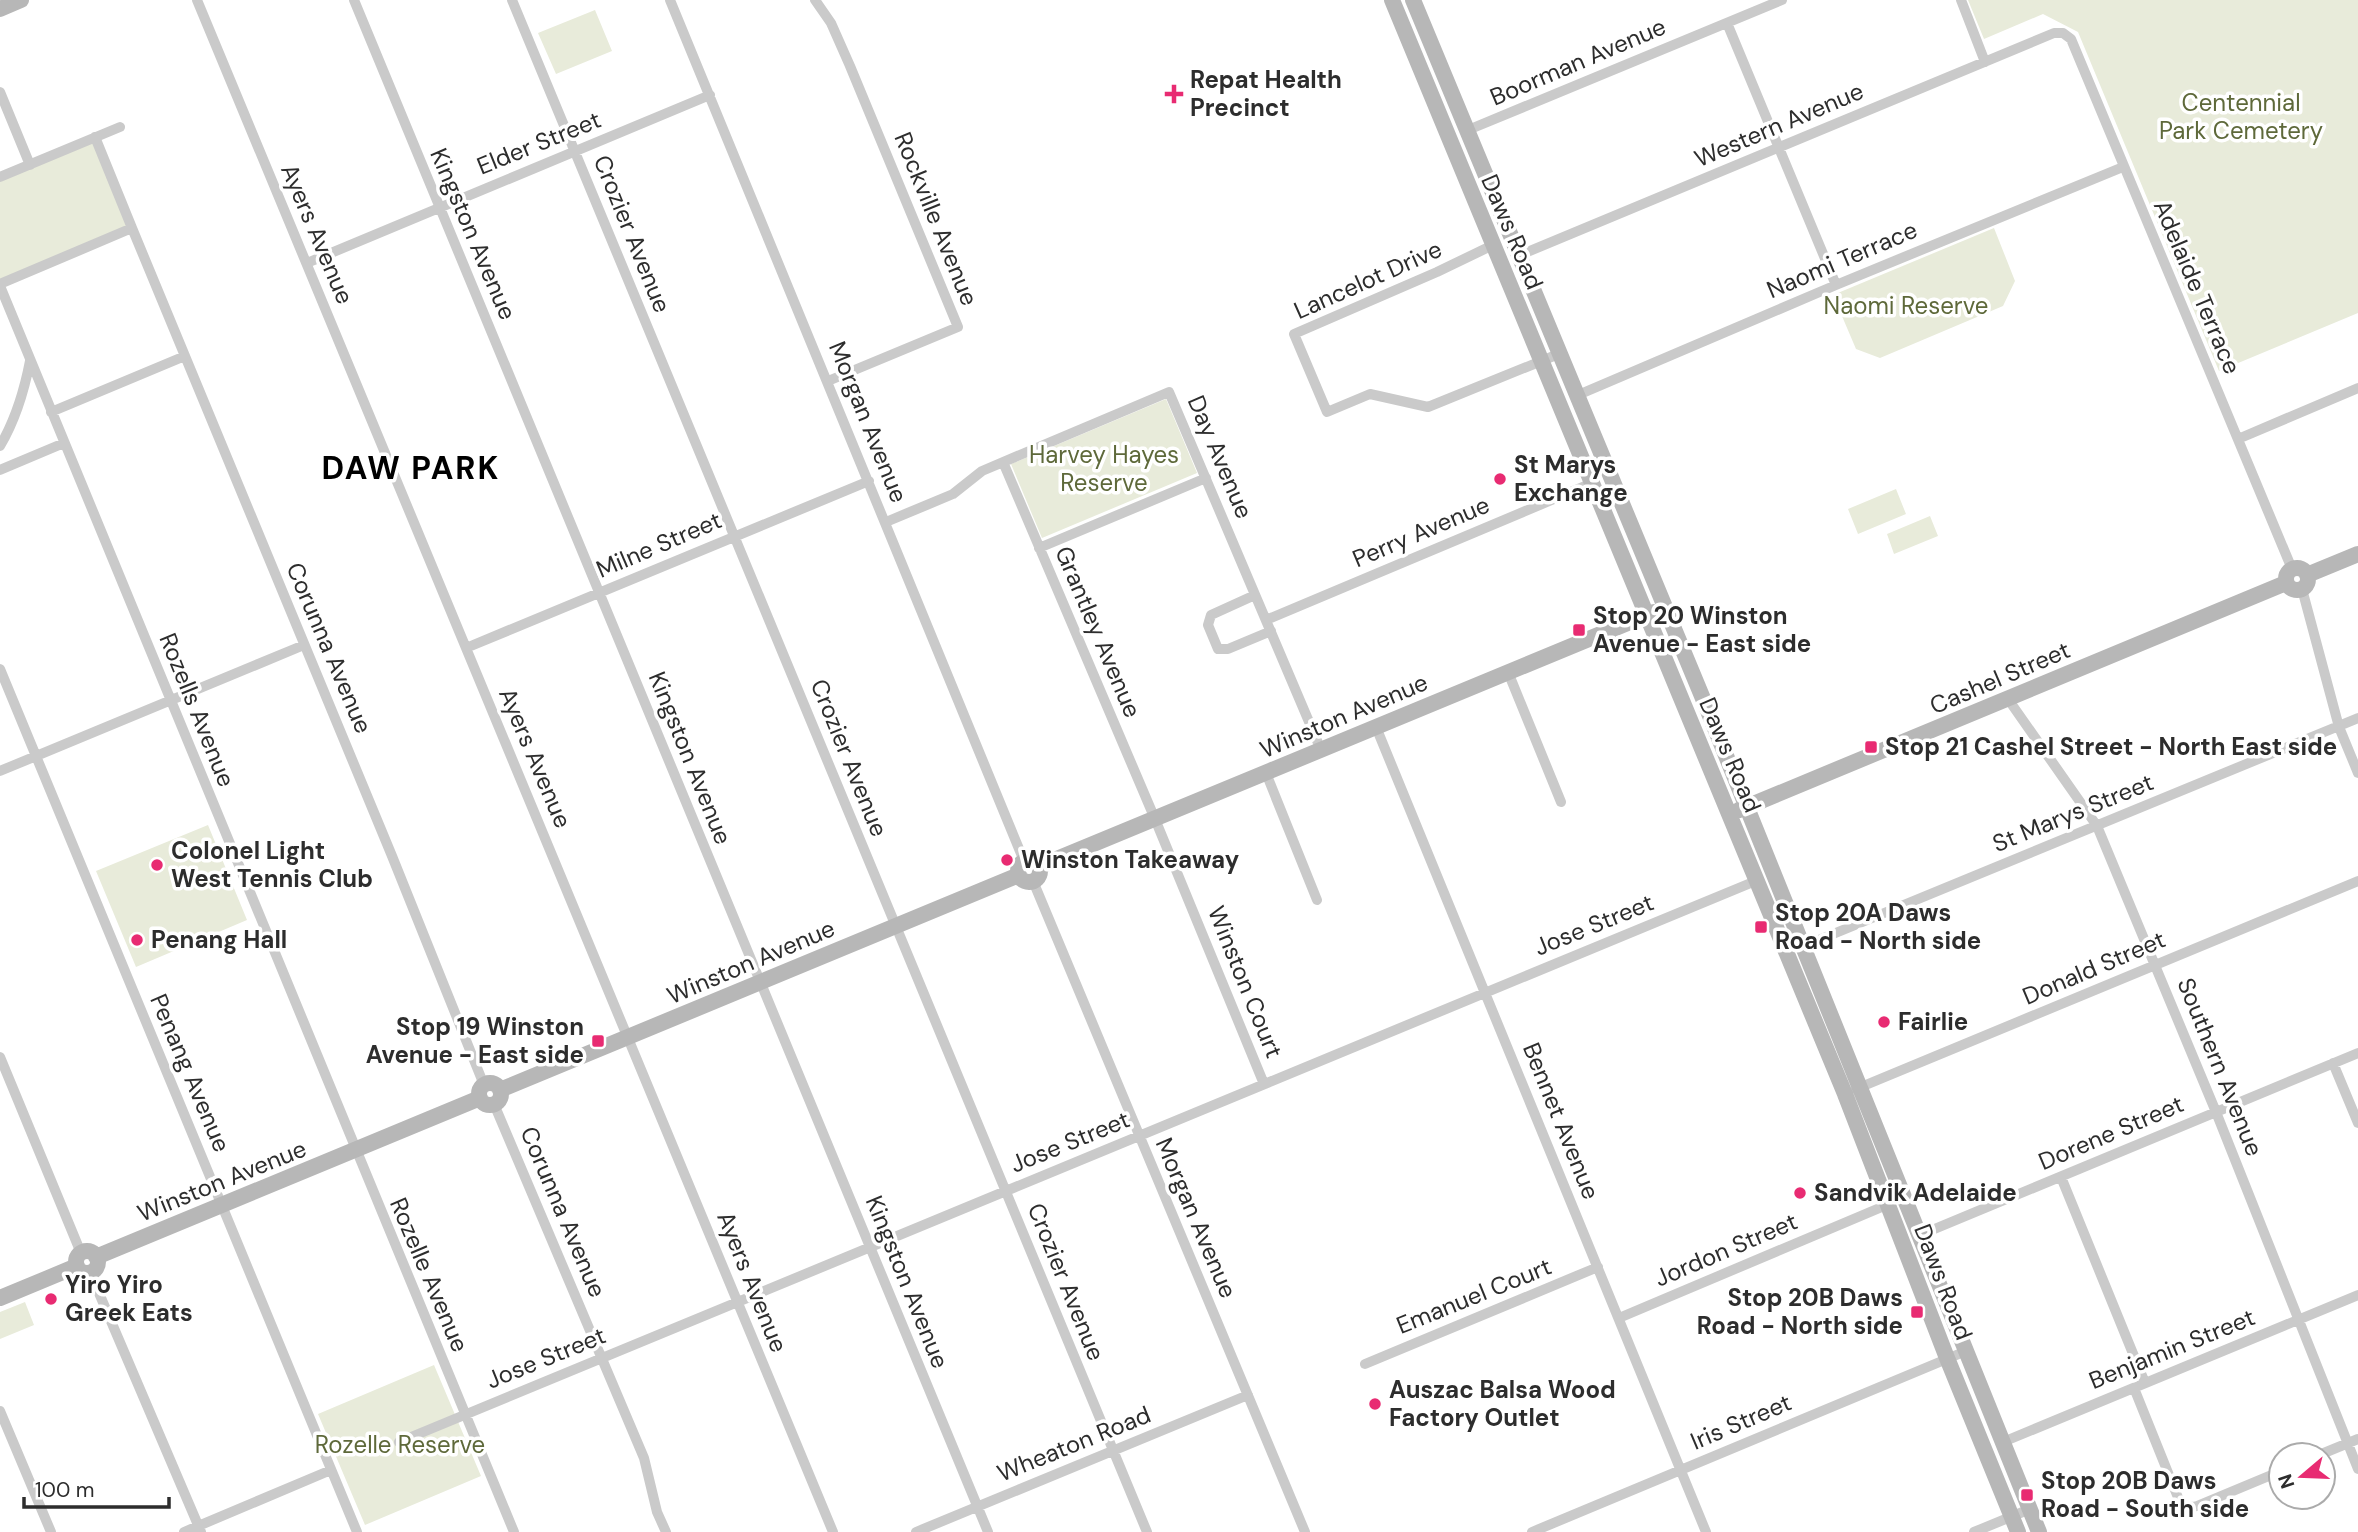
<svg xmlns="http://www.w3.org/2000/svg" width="2358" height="1532" font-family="'DM Sans',sans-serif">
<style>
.green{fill:#e8ebda}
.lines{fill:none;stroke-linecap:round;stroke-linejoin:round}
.street{stroke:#cacaca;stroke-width:10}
.secondary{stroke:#b7b7b7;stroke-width:16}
.poi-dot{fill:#e82b72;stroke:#fff;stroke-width:2.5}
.labels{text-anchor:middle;stroke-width:7;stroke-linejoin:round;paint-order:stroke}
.street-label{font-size:24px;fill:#2d2d2d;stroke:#fff}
.poi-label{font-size:24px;font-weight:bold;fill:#2d2d2d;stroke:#fff;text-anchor:start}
.park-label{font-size:24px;fill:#5e693a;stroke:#fff}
.district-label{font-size:32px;font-weight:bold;letter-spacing:2px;fill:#000;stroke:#fff}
</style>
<rect width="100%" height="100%" fill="#fff"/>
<!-- green -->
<path class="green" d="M1968 0H2358V313L2219 371 2078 32 2043 14 1984 39Z
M595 10 612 51 556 74 538 33Z
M95 137 132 228 0 284V177Z
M1994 228 2015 281 2003 306 1880 358 1856 349 1833 295Z
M1166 399 1197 473 1042 538 1011 464Z
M1896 489 1906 514 1858 534 1848 509Z
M1930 516 1938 536 1894 554 1887 534Z
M208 825 247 920 136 967 96 871Z
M25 1302 34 1325 0 1339V1312Z
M434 1365 481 1476 365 1525 318 1414Z"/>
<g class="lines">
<!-- street -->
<path class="street" d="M197 0 833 1532
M354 0 988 1532
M512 0 1147 1532
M670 0 1024 861
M815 0 831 23 850 66 958 327 828 381
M1961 0 1985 62
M1727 23 1836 285
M0 92 30 165
M1468 130 1782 0
M0 177 120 127
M132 228 392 856 484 1085
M1493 245 1437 272 1294 334 1327 412 1370 394 1428 407 1561 353
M1520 255 2054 33H2063L2071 39 2292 569
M307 263 710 95
M0 284 132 228 95 137
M0 286 514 1532
M1578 395 1836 285 2123 167
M51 412 185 356
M2238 439 2358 388
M0 446C16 419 24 392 30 361
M1003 462 1155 819 1264 1084
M0 470 64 443
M886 522 953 494 982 471 1169 392 1321 750
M1039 548 1206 478
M2302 589 2339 727 2358 773
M1255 595 1211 615 1208 625 1218 649H1228L1271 631
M1266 620 1592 483
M466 648 869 481
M0 669 357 1532
M1508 672 1561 802
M2008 699 2097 826 2216 1112 2358 1469
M1376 727 1706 1532
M0 771 304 645
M1266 773 1317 900
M1033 881 1305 1532
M1804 946 2358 718
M0 1057 81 1253
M2333 1063 2358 1123
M1856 1089 2358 881
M494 1104 644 1458 657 1512 666 1532
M2061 1177 2145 1383
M1920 1235 2358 1053
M90 1272 201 1532
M1619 1318 1889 1204
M1365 1364 1598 1267
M2134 1388 2179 1500C2185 1506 2189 1508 2197 1506L2281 1471
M0 1411 51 1532
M399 1442 1758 880
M2003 1442 2358 1295
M2319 1455 2358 1439
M184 1532 331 1470
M916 1532 1248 1395
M1532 1532 1966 1351
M1974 1532 2030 1509"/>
<!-- secondary -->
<path class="secondary" d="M1392 0 1845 1094 1947 1358 2018 1532
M1413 0 1704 701 2039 1532
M0 9 21 0
M2286 579a11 11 0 1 1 22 0a11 11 0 1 1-22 0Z
M2307 575 2358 554
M1739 810 2286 583
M1018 871a11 11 0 1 1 22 0a11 11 0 1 1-22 0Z
M1040 866 1654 612
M479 1094a11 11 0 1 1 22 0a11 11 0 1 1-22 0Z
M500 1090 1019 875
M76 1262a11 11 0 1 1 22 0a11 11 0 1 1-22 0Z
M96 1257 480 1098
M0 1298 77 1266"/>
</g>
<!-- markers -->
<g class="poi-dot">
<path d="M1170.5 83.5h7v7h7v7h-7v7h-7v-7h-7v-7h7z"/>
<circle cx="1500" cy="479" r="7"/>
<rect x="1572" y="623" width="14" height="14" rx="3.5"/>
<rect x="1864" y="740" width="14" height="14" rx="3.5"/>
<circle cx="1007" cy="860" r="7"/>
<circle cx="157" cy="865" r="7"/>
<rect x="1754" y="920" width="14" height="14" rx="3.5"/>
<circle cx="137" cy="940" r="7"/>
<circle cx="1884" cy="1022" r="7"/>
<rect x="591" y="1034" width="14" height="14" rx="3.5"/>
<circle cx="1800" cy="1193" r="7"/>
<circle cx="51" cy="1299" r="7"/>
<rect x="1910" y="1305" width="14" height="14" rx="3.5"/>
<circle cx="1375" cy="1404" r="7"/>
<rect x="2020" y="1488" width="14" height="14" rx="3.5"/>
</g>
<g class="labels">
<!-- street labels -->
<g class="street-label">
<text transform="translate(1578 62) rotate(-23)" y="8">Boorman Avenue</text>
<text transform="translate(1779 125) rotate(-23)" y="8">Western Avenue</text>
<text transform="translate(539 143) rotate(-22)" y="8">Elder Street</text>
<text transform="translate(936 219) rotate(68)" y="8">Rockville Avenue</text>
<text transform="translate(1512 232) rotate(67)" y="8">Daws Road</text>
<text transform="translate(317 234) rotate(67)" y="8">Ayers Avenue</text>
<text transform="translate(473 234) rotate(67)" y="8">Kingston Avenue</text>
<text transform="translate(632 234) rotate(68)" y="8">Crozier Avenue</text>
<text transform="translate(1842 260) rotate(-23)" y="8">Naomi Terrace</text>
<text transform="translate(1368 280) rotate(-24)" y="8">Lancelot Drive</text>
<text transform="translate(2197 287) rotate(67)" y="8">Adelaide Terrace</text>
<text transform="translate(868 422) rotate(68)" y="8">Morgan Avenue</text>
<text transform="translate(1220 457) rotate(67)" y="8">Day Avenue</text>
<text transform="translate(1421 532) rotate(-23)" y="8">Perry Avenue</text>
<text transform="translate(659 545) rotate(-23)" y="8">Milne Street</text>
<text transform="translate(1098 632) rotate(67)" y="8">Grantley Avenue</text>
<text transform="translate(329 648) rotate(67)" y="8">Corunna Avenue</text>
<text transform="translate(2000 678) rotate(-23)" y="8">Cashel Street</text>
<text transform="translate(197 710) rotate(68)" y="8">Rozells Avenue</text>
<text transform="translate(1344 716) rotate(-23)" y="8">Winston Avenue</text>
<text transform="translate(1730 755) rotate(67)" y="8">Daws Road</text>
<text transform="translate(535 758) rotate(67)" y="8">Ayers Avenue</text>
<text transform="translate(690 758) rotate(68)" y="8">Kingston Avenue</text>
<text transform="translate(849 758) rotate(68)" y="8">Crozier Avenue</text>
<text transform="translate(2073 813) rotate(-22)" y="8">St Marys Street</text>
<text transform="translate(1594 925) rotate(-22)" y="8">Jose Street</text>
<text transform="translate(751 962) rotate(-23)" y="8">Winston Avenue</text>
<text transform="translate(2094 968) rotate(-23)" y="8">Donald Street</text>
<text transform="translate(1245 982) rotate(68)" y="8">Winston Court</text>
<text transform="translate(2220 1067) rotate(68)" y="8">Southern Avenue</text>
<text transform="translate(190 1073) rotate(67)" y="8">Penang Avenue</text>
<text transform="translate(1561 1121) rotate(68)" y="8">Bennet Avenue</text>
<text transform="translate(2111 1133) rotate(-23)" y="8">Dorene Street</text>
<text transform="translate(1070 1142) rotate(-22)" y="8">Jose Street</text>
<text transform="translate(222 1181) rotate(-22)" y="8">Winston Avenue</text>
<text transform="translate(563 1212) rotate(67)" y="8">Corunna Avenue</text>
<text transform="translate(1196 1218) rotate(67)" y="8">Morgan Avenue</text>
<text transform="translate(1726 1250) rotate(-23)" y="8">Jordon Street</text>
<text transform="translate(429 1275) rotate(67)" y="8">Rozelle Avenue</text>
<text transform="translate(752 1282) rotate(68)" y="8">Ayers Avenue</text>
<text transform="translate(907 1282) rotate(68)" y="8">Kingston Avenue</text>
<text transform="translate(1066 1282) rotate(68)" y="8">Crozier Avenue</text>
<text transform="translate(1943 1282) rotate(69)" y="8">Daws Road</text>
<text transform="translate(1474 1296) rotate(-22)" y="8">Emanuel Court</text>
<text transform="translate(2172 1349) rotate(-22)" y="8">Benjamin Street</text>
<text transform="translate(546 1358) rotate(-22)" y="8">Jose Street</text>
<text transform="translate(1741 1422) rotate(-23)" y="8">Iris Street</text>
<text transform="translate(1074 1444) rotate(-22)" y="8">Wheaton Road</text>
</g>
<!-- poi labels -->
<g class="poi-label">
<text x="1190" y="88">Repat Health<tspan x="1190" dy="28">Precinct</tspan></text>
<text x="1514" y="473">St Marys<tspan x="1514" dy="28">Exchange</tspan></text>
<text x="1593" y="624">Stop 20 Winston<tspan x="1593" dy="28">Avenue - East side</tspan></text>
<text x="1885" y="755">Stop 21 Cashel Street - North East side</text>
<text x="171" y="859">Colonel Light<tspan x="171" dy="28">West Tennis Club</tspan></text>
<text x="1021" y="868">Winston Takeaway</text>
<text x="1775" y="921">Stop 20A Daws<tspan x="1775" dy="28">Road - North side</tspan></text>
<text x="151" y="948">Penang Hall</text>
<text x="1898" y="1030">Fairlie</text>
<text x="584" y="1035" text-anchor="end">Stop 19 Winston<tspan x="584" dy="28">Avenue - East side</tspan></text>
<text x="1814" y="1201">Sandvik Adelaide</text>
<text x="65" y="1293">Yiro Yiro<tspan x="65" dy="28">Greek Eats</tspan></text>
<text x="1903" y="1306" text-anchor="end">Stop 20B Daws<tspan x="1903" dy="28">Road - North side</tspan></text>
<text x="1389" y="1398">Auszac Balsa Wood<tspan x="1389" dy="28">Factory Outlet</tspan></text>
<text x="2041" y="1489">Stop 20B Daws<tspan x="2041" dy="28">Road - South side</tspan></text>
</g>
<!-- park labels -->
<g class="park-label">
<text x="2241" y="111">Centennial<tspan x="2241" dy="28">Park Cemetery</tspan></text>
<text x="1906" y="314">Naomi Reserve</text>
<text x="1104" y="463">Harvey Hayes<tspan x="1104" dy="28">Reserve</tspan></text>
<text x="400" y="1453">Rozelle Reserve</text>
</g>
<!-- district labels -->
<g class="district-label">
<text x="411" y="479">DAW PARK</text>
</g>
</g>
<!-- north arrow -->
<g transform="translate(2302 1476) rotate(251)"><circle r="33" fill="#ffffff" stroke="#ababab" stroke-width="2"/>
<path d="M0-5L12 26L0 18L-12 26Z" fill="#e82b72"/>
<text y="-10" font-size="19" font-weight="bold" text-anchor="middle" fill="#2d2d2d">N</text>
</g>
<!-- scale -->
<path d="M24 1497v10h145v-10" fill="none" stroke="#2d2d2d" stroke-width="3.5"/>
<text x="35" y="1497" font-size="21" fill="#2d2d2d" stroke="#ffffff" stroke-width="5" paint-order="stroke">100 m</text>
</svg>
